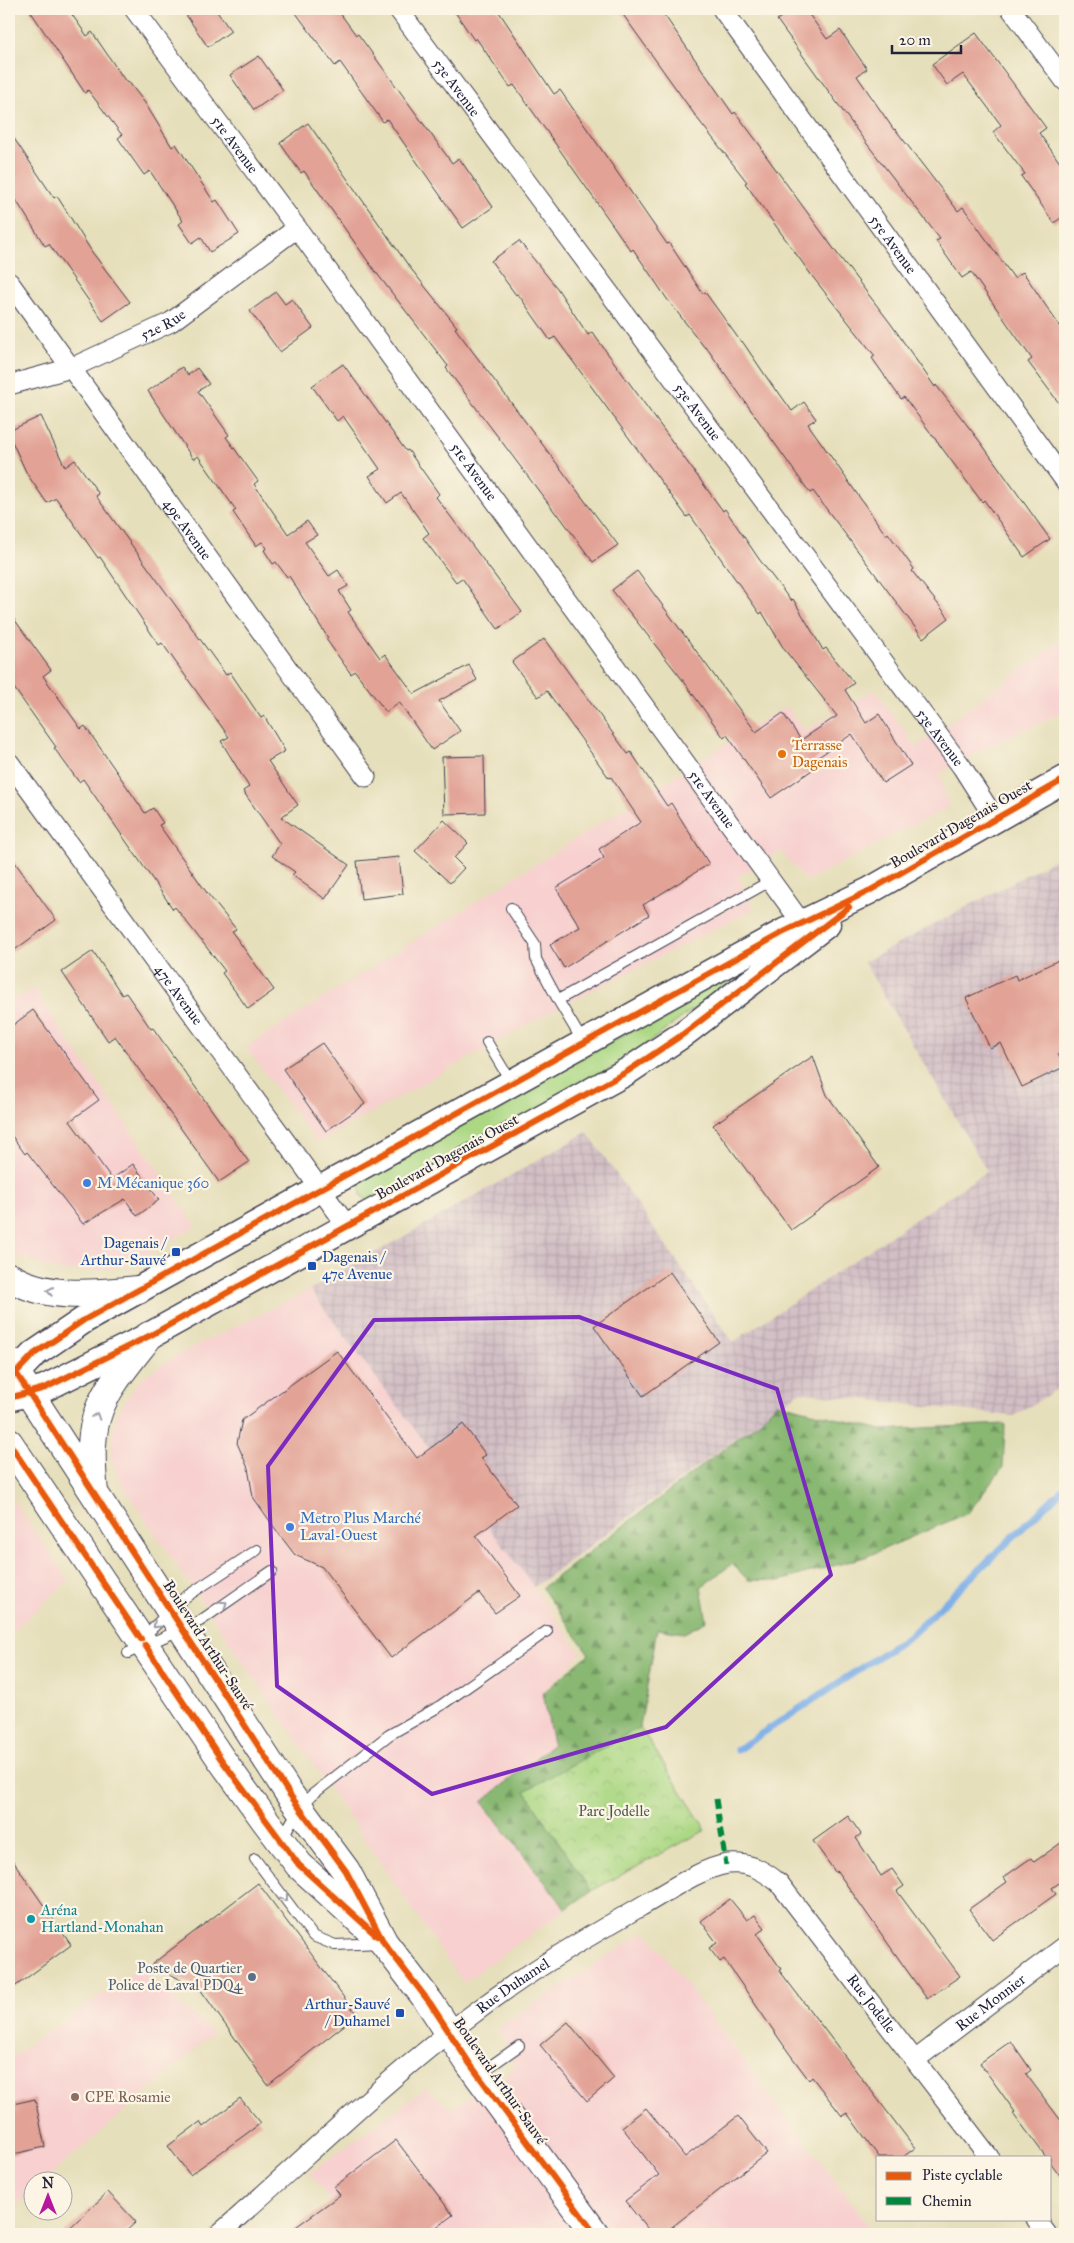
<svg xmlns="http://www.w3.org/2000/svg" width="1074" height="2243" font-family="'IM FELL Great Primer',serif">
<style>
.built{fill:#f7d0cf}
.industrial{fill:url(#industrial-grid)}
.green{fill:#acd884;stroke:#677d60}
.forest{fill:url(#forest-firs);stroke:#566d56}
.park{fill:url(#park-crowns);stroke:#677d60}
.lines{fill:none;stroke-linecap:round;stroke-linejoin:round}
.stream{stroke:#7caee8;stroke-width:7}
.building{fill:#e2a396}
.lane-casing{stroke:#3f3e4e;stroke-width:12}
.street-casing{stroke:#3f3e4e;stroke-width:21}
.secondary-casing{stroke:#3f3e4e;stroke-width:29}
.primary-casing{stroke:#3f3e4e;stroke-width:30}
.lane{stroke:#fff;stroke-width:10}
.street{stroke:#fff;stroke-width:19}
.secondary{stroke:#fff;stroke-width:26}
.primary{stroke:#fff;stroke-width:28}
.quiet{stroke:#00873e;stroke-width:5;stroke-dasharray:10 5;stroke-linecap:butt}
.cycleway-casing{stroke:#fcf5e5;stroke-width:9}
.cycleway{stroke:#e8590c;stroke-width:6}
.oneway{stroke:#9c9ca7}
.marked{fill:none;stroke:#7b2cbf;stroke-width:4;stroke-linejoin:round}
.food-dot{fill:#e8710a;stroke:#fcf5e5;stroke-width:2}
.shop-dot{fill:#3f7fe0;stroke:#fcf5e5;stroke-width:2}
.transit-dot{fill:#1a4fb4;stroke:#fcf5e5;stroke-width:2}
.culture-dot{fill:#0f9aa8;stroke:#fcf5e5;stroke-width:2}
.service-dot{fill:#5c6f8a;stroke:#fcf5e5;stroke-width:2}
.education-dot{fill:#8d6e63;stroke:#fcf5e5;stroke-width:2}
.labels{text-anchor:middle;stroke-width:4.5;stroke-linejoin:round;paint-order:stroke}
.street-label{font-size:15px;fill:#22223b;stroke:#fcf5e5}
.food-label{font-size:15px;fill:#c56008;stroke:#fcf5e5;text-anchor:start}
.shop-label{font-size:15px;fill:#366cbe;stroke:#fcf5e5;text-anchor:start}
.transit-label{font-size:15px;fill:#164399;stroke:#fcf5e5;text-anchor:end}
.park-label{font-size:15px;fill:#4b5951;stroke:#fcf5e5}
.culture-label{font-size:15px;fill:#0d838f;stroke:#fcf5e5;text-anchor:start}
.service-label{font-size:15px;fill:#4e5e75;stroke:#fcf5e5;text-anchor:end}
.education-label{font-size:15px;fill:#785e54;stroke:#fcf5e5;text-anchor:start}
</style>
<defs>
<pattern id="industrial-grid" width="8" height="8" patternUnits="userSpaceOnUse" patternTransform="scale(1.25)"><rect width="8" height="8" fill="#d2bec5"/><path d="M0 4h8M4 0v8" fill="none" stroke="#b4a3aa"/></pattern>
<pattern id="forest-firs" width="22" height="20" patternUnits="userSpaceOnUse" patternTransform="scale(1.25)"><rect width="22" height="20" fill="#89b872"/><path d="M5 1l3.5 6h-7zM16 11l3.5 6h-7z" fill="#70955f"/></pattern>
<pattern id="park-crowns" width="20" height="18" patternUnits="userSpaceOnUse" patternTransform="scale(1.25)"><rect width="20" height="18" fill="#acd884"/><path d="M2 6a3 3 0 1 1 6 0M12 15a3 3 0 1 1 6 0" fill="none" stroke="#94b973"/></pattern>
</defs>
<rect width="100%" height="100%" fill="#fcf5e5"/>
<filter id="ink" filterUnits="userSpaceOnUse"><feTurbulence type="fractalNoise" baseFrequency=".02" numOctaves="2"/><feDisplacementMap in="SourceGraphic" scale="10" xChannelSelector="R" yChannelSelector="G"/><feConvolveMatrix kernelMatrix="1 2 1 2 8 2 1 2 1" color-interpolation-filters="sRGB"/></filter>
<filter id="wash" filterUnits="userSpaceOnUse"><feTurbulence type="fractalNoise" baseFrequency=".0096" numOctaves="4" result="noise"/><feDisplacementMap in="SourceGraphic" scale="20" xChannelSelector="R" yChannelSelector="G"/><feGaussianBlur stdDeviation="1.12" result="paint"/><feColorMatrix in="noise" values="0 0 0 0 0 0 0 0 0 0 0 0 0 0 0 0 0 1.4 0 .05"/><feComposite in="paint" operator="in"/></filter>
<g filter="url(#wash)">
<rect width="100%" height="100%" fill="#e6dfbb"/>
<!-- built -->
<path class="built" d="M1065 638V711L982 750 939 774 949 806 807 881 780 851 738 877 754 909 552 1011 317 1143 246 1047 786 706 805 731 874 690 916 747Z
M33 988 196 1226 127 1266 90 1271H59L21 1258 9 1250V1003Z
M310 1290 534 1587 581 1654 543 1693 553 1744 482 1802 566 1909 463 1983 122 1485 110 1456 115 1417 140 1379 177 1355Z
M9 1495 69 1580 9 1634Z
M646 1931 875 2234H352L310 2173 426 2088 451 2108 515 2068 498 2027Z
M139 1969 214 2033 45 2180H32V2191L9 2212V2059Z"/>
<!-- industrial -->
<path class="industrial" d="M1065 854V1384L1014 1416 799 1392 534 1587 310 1290 587 1132 733 1342 987 1171 864 962Z"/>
<!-- green -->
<path class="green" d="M741 970 743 972 621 1063 370 1202 361 1196 360 1184 365 1178Z"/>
<!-- forest -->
<path class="forest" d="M777 1403 881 1430 1005 1424 1003 1467 968 1513 865 1557 779 1581 748 1580 732 1564 701 1587 707 1621 684 1633 657 1629 640 1727 525 1791 591 1891 566 1909 482 1802 553 1744 543 1693 589 1654 542 1588 758 1423Z"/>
<!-- park -->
<path class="park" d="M640 1727 706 1830 591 1891 525 1791Z"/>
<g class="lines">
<!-- stream -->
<path class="stream" d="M737 1750 911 1635 1065 1487"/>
</g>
<g id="blocks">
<!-- building -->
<path class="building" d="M29 9H68L87 36 92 32 126 82 128 81 145 103 172 147 176 144 214 202 217 200 239 234 210 252 201 237 192 243 179 224 183 221 150 171 144 175 118 138 122 135 88 90 85 93Z
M182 9H215L231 31 208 47Z
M293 9H337L356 35 358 34 452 163 459 158 493 207 463 228 387 119 383 122 340 62 335 66Z
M453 9H497L554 94 560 90 667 244 669 243 703 294 705 292 741 342 742 341 776 391 777 390 792 411 804 402 816 419 808 424 886 535 888 533 914 569 912 571 949 618 923 638 813 491 810 493 706 347 705 348 667 299 633 249 631 251 514 85 510 87 476 38 474 40Z
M619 9H660L733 114 735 112 762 148 761 149 839 256 891 324 935 387 936 385 981 443 1050 539 1024 557 984 500 982 502 904 397 901 399 872 358 875 356 812 276 745 183 747 182 697 118Z
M792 9H805L827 39 840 30 867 69 857 76 894 130 895 129 958 211 963 207 1014 278 1023 272 1065 334V411L1028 362 1032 359 971 272 962 278 936 241 940 239 861 136 777 20Z
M976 33 1046 128 1039 133 1065 170V215L1054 223 1021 176 1025 174 993 132 1001 125 963 74 947 85 932 64Z
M259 56 283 90 254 110 230 75Z
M308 123 408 265 457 327 455 328 618 545 593 562 558 514 557 515 446 368 448 366 372 267 304 171 301 173 280 143Z
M9 131 54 198 57 196 92 252 130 302 103 321 49 244 45 246 16 200 9 206Z
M519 241 557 288 588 335 592 332 723 511 725 509 759 559 791 601 793 599 823 650 826 648 854 683 845 690 866 723 879 714 911 765 883 783 852 734 814 760 818 766 771 798 727 735 724 738 685 683 612 590 637 571 756 732 783 713 801 740 837 716 784 649 762 612 760 614 690 515 687 517 555 337 550 340 518 294 516 295 491 261Z
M276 292 285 304 292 299 313 328 280 352 250 311Z
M343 364 406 451 408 450 439 494 436 497 522 612 498 629 462 578 456 582 423 538 429 533 401 493 387 503 369 476 380 469 343 416 337 421 312 386Z
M182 367 188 375 197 368 209 384 198 391 229 435 226 437 258 481 254 484 288 534 307 521 317 535 305 542 329 576 338 570 348 586 339 591 351 610 348 612 380 658 385 654 414 694 469 665 477 680 439 701 460 731 432 750 399 702 386 712 355 671 351 674 326 639 328 638 289 576 287 577 276 562 273 564 264 550 267 548 262 542 256 546 233 512 236 510 198 456 193 459 148 391Z
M41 416 65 467 75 460 99 494 96 496 226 675 230 672 261 718 264 716 285 751 268 761 298 805 281 817 349 865 325 899 292 875 295 872 272 856 280 844 243 791 249 787 221 741 229 737 162 643 159 645 100 557 98 558 56 498 47 503 27 474 9 435V431Z
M9 612 51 670 43 676 81 729 85 726 145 813 153 808 163 823 159 825 207 893 236 929 232 932 274 990 248 1009 222 973 225 971 175 907 173 909 83 779 79 782 54 748 56 747 9 681Z
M544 639 628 754 631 752 667 806 671 803 709 864 643 905 649 915 564 968 550 945 580 927 556 888 604 858 599 849 641 822 611 777 609 778 547 691 538 697 512 662Z
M484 756 485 813 444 814 442 757Z
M444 820 468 843 454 858 464 868 450 883 415 851Z
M9 854 56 920 9 954Z
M399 857 403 894 361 899 357 861Z
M93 951 122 995 126 993 151 1029 153 1028 249 1162 219 1182 115 1036 108 1041 62 972Z
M1065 957V1051L1058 1054 1064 1067 1022 1087 1001 1043 990 1048 966 998 1015 975 1017 980Z
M33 1010 99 1100 70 1121 112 1179 133 1164 159 1200 137 1216 125 1199 83 1224 27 1152 25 1154 9 1132V1028Z
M322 1043 365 1104 326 1131 283 1069Z
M813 1056 827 1095 879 1167 791 1230 713 1125Z
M670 1272 719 1342 643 1396 594 1326Z
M337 1351 417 1458 463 1424 486 1455 481 1458 517 1505 476 1536 520 1596 495 1613 479 1593 391 1658 322 1567 295 1555 279 1534 253 1497 248 1468 237 1443 242 1420Z
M848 1816 861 1834 856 1838 881 1876 892 1869 904 1886 897 1891 960 1976 927 1999 837 1871 836 1873 813 1841Z
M1065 1840V1879L1052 1888 1056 1894 992 1940 969 1909 1007 1882 1004 1877 1031 1858 1034 1862Z
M9 1855 71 1945 9 1991Z
M258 1883 357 2015 268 2085 200 1989 151 1965Z
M730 1899 747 1920 755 1915 765 1928 757 1934 781 1969 779 1970 915 2148 903 2157H879L847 2113 842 2116 812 2077 809 2080 789 2053 724 1959 720 1962 709 1948 717 1943 701 1921Z
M568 2022 614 2078 587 2101 540 2045Z
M1011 2041 1031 2070 1026 2074 1065 2126V2182L1050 2162V2157H1046L1013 2113 1015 2112 980 2063Z
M240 2098 261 2123 190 2175 168 2146 200 2122 203 2127Z
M35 2099 45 2147 9 2155V2105Z
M646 2108 685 2157 738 2116 767 2153 663 2234H652L625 2201 659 2175 622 2127Z
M396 2140 453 2215 427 2234H286L340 2195 334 2187Z
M108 2192 136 2222 123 2234H63Z"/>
</g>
</g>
<g filter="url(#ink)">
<use href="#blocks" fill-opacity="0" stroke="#3f3e4e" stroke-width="1"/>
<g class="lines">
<defs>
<path id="lane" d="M511 908 535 944 536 959 558 1000
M487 1042 511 1082
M583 1042 558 1000 772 880
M141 1639 184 1598 257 1550
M128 1653 200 1621 272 1571
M281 1839 300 1808 312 1795 389 1735 440 1706 547 1631
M255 1859 313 1936 335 1945 381 1943
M479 2074 519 2046"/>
<g id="street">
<path id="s1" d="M134 9 297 228 809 933"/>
<path id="s2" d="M398 9 962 767 995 819"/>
<path id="s3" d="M722 9 1065 481"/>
<path d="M1011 9 1065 81"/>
<path id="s4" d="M9 282 366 777"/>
<path id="s5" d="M9 385 71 368 171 322 297 228"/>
<path id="s6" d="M9 762 348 1227"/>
<path id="s7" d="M915 2060 1065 1946"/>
<path d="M1036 2219 1047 2234"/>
<path id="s8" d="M219 2234C304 2160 386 2078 477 2011 528 1972 584 1939 640 1907 663 1894 703 1867 728 1864 749 1862 763 1870 779 1883L989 2157"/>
</g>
<path id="secondary" d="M9 1380 34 1354 84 1320 784 932 869 891 1065 779
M9 1398 45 1388 149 1336 628 1071 682 1035 827 924"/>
<path id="primary" d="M9 1277C48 1300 95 1294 138 1290
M9 1362 290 1795 346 1871 384 1943 430 2003 470 2064 595 2234
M9 1443 221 1759 265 1820 299 1865 370 1930
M94 1492C85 1411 102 1396 149 1336"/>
</defs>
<!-- lane casing -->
<use href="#lane" class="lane-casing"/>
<!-- street casing -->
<use href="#street" class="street-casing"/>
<!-- secondary casing -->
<use href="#secondary" class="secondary-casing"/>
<!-- primary casing -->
<use href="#primary" class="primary-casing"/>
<!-- lane -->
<use href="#lane" class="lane"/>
<!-- street -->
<use href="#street" class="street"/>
<!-- secondary -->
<use href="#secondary" class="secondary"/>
<!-- primary -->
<use href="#primary" class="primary"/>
<!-- quiet -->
<path class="quiet" d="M716 1799 726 1865"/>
<defs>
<path id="cycleway" d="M9 1362 290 1795 346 1871 384 1943 430 2003 470 2064 595 2234
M9 1380 34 1354 84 1320 784 932 869 891 1065 779
M9 1398 45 1388 149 1336 628 1071 682 1035 849 907
M9 1443 141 1639
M145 1645 221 1759 299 1865 377 1936"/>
</defs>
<!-- cycleway casing -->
<use href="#cycleway" class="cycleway-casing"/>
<!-- cycleway -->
<use href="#cycleway" class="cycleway"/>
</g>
<!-- one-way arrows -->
<defs><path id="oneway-chevron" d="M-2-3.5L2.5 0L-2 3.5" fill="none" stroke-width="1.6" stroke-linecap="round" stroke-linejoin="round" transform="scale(1.25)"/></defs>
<g class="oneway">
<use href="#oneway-chevron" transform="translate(50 1291) rotate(-170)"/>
<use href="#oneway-chevron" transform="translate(96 1416) rotate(-72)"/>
<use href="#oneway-chevron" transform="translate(224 1604) rotate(-35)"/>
<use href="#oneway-chevron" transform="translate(156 1625) rotate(136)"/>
<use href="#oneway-chevron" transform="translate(285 1898) rotate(53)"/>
</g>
</g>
<!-- marked area -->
<path class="marked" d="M579 1317 777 1389 831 1575 666 1727 432 1794 277 1686 268 1466 374 1320Z"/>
<!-- markers -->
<circle class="food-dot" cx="782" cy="754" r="5"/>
<g class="shop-dot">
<circle cx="87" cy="1183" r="5"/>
<circle cx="290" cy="1527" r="5"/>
</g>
<g class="transit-dot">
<rect x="171" y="1247" width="10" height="10" rx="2.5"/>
<rect x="307" y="1261" width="10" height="10" rx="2.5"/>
<rect x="395" y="2008" width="10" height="10" rx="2.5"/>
</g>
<circle class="culture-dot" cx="31" cy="1919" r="5"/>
<circle class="service-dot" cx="252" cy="1977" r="5"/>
<circle class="education-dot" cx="75" cy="2097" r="5"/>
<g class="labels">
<!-- street labels -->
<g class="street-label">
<text dy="5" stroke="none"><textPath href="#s2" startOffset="98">53e Avenue</textPath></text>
<text dy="5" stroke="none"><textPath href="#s1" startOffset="169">51e Avenue</textPath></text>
<text dy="5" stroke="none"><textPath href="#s3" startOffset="291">55e Avenue</textPath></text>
<text dy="5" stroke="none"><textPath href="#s5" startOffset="166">52e Rue</textPath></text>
<text dy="5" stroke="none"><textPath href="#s2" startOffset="502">53e Avenue</textPath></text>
<text dy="5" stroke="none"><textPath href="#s1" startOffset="574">51e Avenue</textPath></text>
<text dy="5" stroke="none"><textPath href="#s4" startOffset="305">49e Avenue</textPath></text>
<text dy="5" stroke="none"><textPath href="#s2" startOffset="908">53e Avenue</textPath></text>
<text dy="5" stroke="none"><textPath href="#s1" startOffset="979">51e Avenue</textPath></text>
<text transform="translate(961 824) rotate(-30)" y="5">Boulevard Dagenais Ouest</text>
<text dy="5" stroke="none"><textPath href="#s6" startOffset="288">47e Avenue</textPath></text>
<text transform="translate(447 1157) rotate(-29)" y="5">Boulevard Dagenais Ouest</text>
<text transform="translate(208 1645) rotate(57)" y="5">Boulevard Arthur-Sauvé</text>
<text dy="5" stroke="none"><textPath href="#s8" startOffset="385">Rue Duhamel</textPath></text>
<text dy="5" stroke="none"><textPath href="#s7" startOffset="95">Rue Monnier</textPath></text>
<text dy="5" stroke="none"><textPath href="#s8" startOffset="841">Rue Jodelle</textPath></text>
<text transform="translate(500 2081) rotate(55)" y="5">Boulevard Arthur-Sauvé</text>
</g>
<!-- food labels -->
<g class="food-label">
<text x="792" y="750">Terrasse<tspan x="792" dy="17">Dagenais</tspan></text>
</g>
<!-- shop labels -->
<g class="shop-label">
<text x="97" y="1188">M Mécanique 360</text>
<text x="300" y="1523">Metro Plus Marché<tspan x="300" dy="17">Laval-Ouest</tspan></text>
</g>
<!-- transit labels -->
<g class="transit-label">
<text x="166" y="1248">Dagenais /<tspan x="166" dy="17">Arthur-Sauvé</tspan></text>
<text x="322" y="1262" text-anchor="start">Dagenais /<tspan x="322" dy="17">47e Avenue</tspan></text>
<text x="390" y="2009">Arthur-Sauvé<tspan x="390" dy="17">/ Duhamel</tspan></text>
</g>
<!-- park labels -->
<g class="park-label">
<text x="614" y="1816">Parc Jodelle</text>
</g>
<!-- culture labels -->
<g class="culture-label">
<text x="41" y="1915">Aréna<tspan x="41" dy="17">Hartland-Monahan</tspan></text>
</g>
<!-- service labels -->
<g class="service-label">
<text x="242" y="1973">Poste de Quartier<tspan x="242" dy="17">Police de Laval PDQ4</tspan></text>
</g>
<!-- education labels -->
<g class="education-label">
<text x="85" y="2102">CPE Rosamie</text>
</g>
</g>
<!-- margin -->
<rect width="1074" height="2243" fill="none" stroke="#fcf5e5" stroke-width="30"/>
<!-- legend -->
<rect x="876" y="2156" width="175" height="65" fill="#fcf5e5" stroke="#a5a1a1"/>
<rect x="886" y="2172" width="25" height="8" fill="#e8590c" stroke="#a5a1a1"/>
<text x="922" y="2180" font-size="15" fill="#22223b">Piste cyclable</text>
<rect x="886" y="2197" width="25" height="8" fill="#00873e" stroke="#a5a1a1"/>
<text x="922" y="2206" font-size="15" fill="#22223b">Chemin</text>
<!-- north arrow -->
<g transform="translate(48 2196)"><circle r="24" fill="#fcf5e5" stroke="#a5a1a1"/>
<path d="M0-4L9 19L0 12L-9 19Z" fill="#b5179e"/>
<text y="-8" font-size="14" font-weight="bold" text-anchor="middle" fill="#22223b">N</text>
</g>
<!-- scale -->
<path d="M892 45v8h69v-8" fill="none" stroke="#22223b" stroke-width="2.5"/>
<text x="899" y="45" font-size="15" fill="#22223b" stroke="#fcf5e5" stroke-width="4" paint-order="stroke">20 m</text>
</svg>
